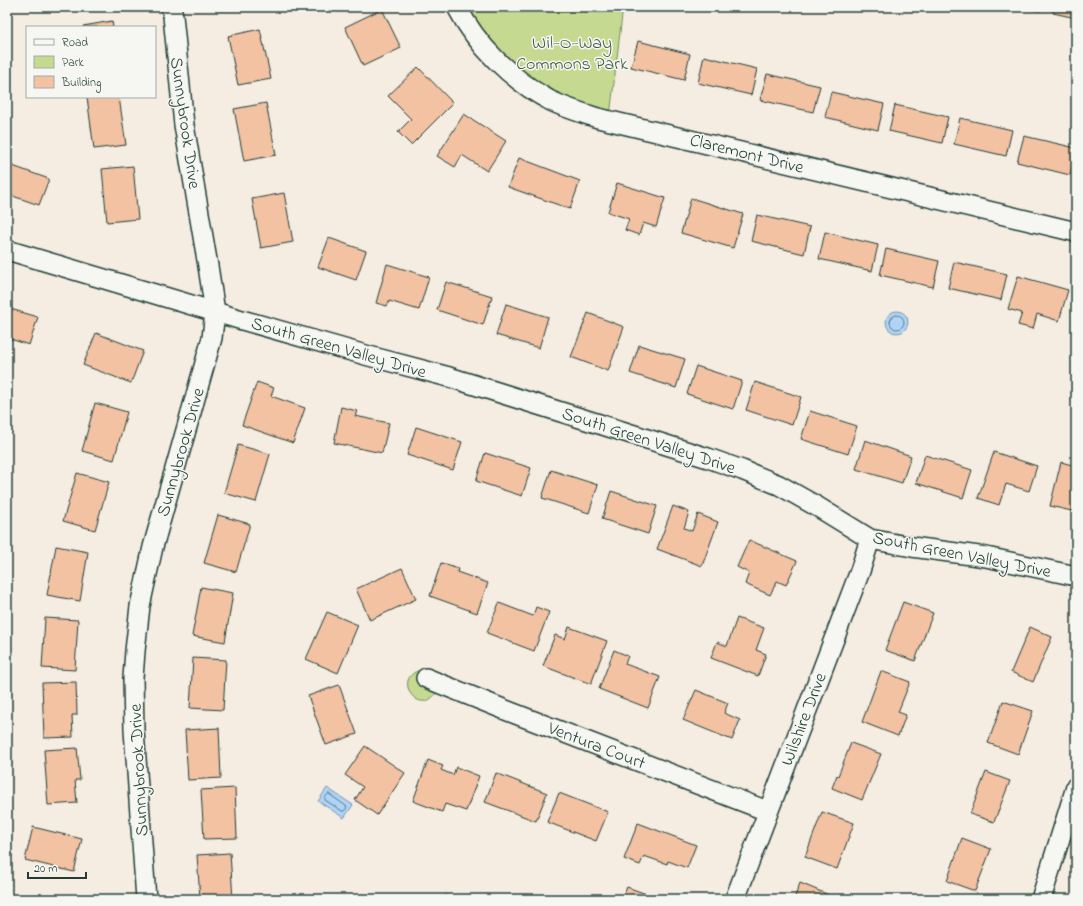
<svg xmlns="http://www.w3.org/2000/svg" width="1083" height="906" font-family="'Indie Flower',sans-serif">
<style>
.green{fill:#c5da90;stroke:#728c62}
.water{fill:#afd4f8;stroke:#7598aa}
.lines{fill:none;stroke-linecap:round;stroke-linejoin:round}
.shore{stroke:#597982;stroke-width:1}
.building{fill:#f3c2a3;stroke:#1f3d34}
.minor-casing{stroke:#1f3d34;stroke-width:22}
.minor{stroke:#f6f6f2;stroke-width:19}
.labels{text-anchor:middle;stroke-width:3;stroke-linejoin:round;paint-order:stroke}
.park-label{font-size:18px;fill:#405c46;stroke:#f6f6f2}
.street-label{font-size:18px;fill:#1f3d34;stroke:#f6f6f2}
</style>
<rect width="100%" height="100%" fill="#f5ece2"/>
<filter id="ink" filterUnits="userSpaceOnUse"><feTurbulence type="fractalNoise" baseFrequency=".025" numOctaves="2"/><feDisplacementMap in="SourceGraphic" scale="8" xChannelSelector="R" yChannelSelector="G"/><feConvolveMatrix kernelMatrix="1 2 1 2 8 2 1 2 1" color-interpolation-filters="sRGB"/></filter>
<g filter="url(#ink)">
<!-- green -->
<path class="green" d="M464 7H623L610 116 559 100 492 51Z
M426 669 439 688C421 725 386 673 426 669Z"/>
<!-- water -->
<path class="water" d="M886 322a11 11 0 1 1 22 0a11 11 0 1 1-22 0Z
M327 788 353 805 344 818 318 801Z"/>
<g class="lines">
<!-- shore -->
<path class="shore" d="M890 322a7 7 0 1 1 14 0a7 7 0 1 1-14 0Z
M329 794 346 806 347 808 344 811H342L325 800C324 798 327 794 329 794Z"/>
</g>
<!-- building -->
<path class="building" d="M74 7H90L75 10Z
M1021 7H1040V11Z
M1054 7H1076V18L1053 13Z
M382 9 401 48 363 66 345 27Z
M112 21 113 27H83V26Z
M260 29 271 79 238 85 228 36Z
M638 41 690 54 684 80 631 67Z
M704 56 757 69 751 95 698 83Z
M418 67 453 103 411 145 398 132 411 119 388 96Z
M767 74 820 86 813 112 760 100Z
M831 92 884 104 878 130 825 117Z
M87 97H119L126 145 94 149Z
M266 103 276 155 244 161 234 109Z
M895 105 948 117 942 143 889 131Z
M464 114 506 141 487 171 462 155 455 167 437 156Z
M960 118 1012 130 1006 156 954 144Z
M1024 136 1076 148 1070 175 1017 162Z
M519 158 580 181 570 209 508 187Z
M7 164 49 179 39 205 7 194Z
M133 166 138 219 107 222 102 169Z
M617 183 665 198 656 227 643 223 639 235 625 230 629 219 608 212Z
M284 193 293 242 261 248 252 199Z
M691 198 743 214 733 248 681 233Z
M757 215 810 227 804 254 751 241Z
M825 232 878 245 872 271 819 259Z
M329 238 366 251 356 280 318 267Z
M886 249 939 261 933 287 880 275Z
M954 262 1007 274 1001 300 948 288Z
M387 264 429 277 419 310 389 301 387 306 376 303Z
M1018 276 1068 290 1059 321 1037 314 1033 329 1018 325 1022 313 1008 309Z
M446 282 492 296 483 325 437 310Z
M506 304 548 317 539 348 496 335Z
M7 308 38 317 29 345 7 338Z
M588 313 624 327 608 371 571 357Z
M96 333 143 351 131 383 83 365Z
M639 345 685 359 676 388 630 373Z
M696 366 742 381 733 409 687 394Z
M257 382 274 388 271 396 305 408 293 443 242 425Z
M755 382 801 397 792 425 746 410Z
M95 403 127 412 114 460 82 451Z
M341 407 357 411 355 416 389 423 382 453 334 443Z
M810 411 857 426 848 454 801 439Z
M416 427 462 442 453 470 407 455Z
M865 440 911 456 902 483 856 469Z
M238 445 270 454 256 502 224 493Z
M994 452 1037 466 1029 491 1006 484 999 505 978 498Z
M485 453 531 468 522 496 476 481Z
M925 455 972 470 963 498 916 483Z
M1061 462 1076 466V512L1050 506Z
M551 470 598 485 589 513 542 498Z
M77 473 109 482 95 530 63 521Z
M611 491 657 506 648 534 602 519Z
M673 506 689 512 684 528 692 531 698 514 718 522 702 566 657 549Z
M218 515 250 524 236 572 204 563Z
M749 540 797 561 786 585 777 581 770 595 745 584 749 573 737 567Z
M56 546 88 552 80 601 47 595Z
M441 563 458 569 457 572 488 583 477 613 430 596Z
M402 568 416 599 370 620 356 589Z
M201 587 233 593 225 642 192 636Z
M903 602 933 613 915 661 885 650Z
M499 603 533 616 536 607 549 612 534 651 487 633Z
M327 612 358 625 338 673 306 659Z
M45 618 78 620 75 670 42 668Z
M737 618 764 628 756 650 766 654 758 676 711 658 717 642 727 646Z
M569 627 607 641 591 684 543 666 555 635 565 639Z
M1030 627 1052 637 1033 682 1011 672Z
M614 650 628 656 625 664 660 677 648 708 599 689Z
M193 658 226 660 223 710 190 708Z
M881 671 910 682 898 712 906 715 898 736 862 722Z
M76 682 77 715H72L73 737 44 738 42 683Z
M339 685 357 734 326 745 308 696Z
M696 690 728 703 724 713 740 720 732 740 683 720Z
M1003 701 1033 711 1018 754 988 743Z
M219 728 221 778 188 780 185 730Z
M851 743 881 754 862 800 832 788 837 775 838 776Z
M365 746 405 773 377 815 355 800 363 787 345 775Z
M77 748 80 780H75L77 803 48 805 44 750Z
M428 760 443 766 441 770 453 775 456 767 479 776 466 811 445 804 442 812 413 801Z
M986 772 1010 781 994 822 970 814Z
M496 773 547 793 536 821 485 802Z
M235 788 237 838 204 839 201 790Z
M559 793 608 812 596 841 547 822Z
M822 812 854 823 837 869 805 857Z
M638 823 696 845 687 868 668 861 667 864 644 856 640 865 624 859Z
M33 827 82 839 74 872 25 860Z
M962 838 991 849 975 891 947 881Z
M230 853 233 899H200L197 855Z
M800 883 829 895 828 899H794Z
M627 887 660 899H622Z
M445 895 457 899H444Z"/>
<g class="lines">
<defs>
<path id="minor" d="M457 7C477 46 511 79 549 100 565 108 582 113 598 118L1076 232
M7 250 242 320 369 356 449 377 708 458 742 470 779 485 818 507 870 539 912 547 986 557 1076 576
M426 678 508 711 767 811
M146 899 134 730 133 678 135 651 140 606 153 547 212 338 215 312 208 266 184 125 173 16 171 7
M735 899 860 571 870 539
M1041 899 1076 787"/>
</defs>
<!-- minor casing -->
<use href="#minor" class="minor-casing"/>
<!-- minor -->
<use href="#minor" class="minor"/>
</g>
</g>
<g class="labels">
<!-- park labels -->
<g class="park-label">
<text x="572" y="48">Wil-O-Way<tspan x="572" dy="21">Commons Park</tspan></text>
</g>
<!-- street labels -->
<g class="street-label">
<text transform="translate(186 123) rotate(82)" y="6">Sunnybrook Drive</text>
<text transform="translate(747 153) rotate(14)" y="6">Claremont Drive</text>
<text transform="translate(339 347) rotate(16)" y="6">South Green Valley Drive</text>
<text transform="translate(649 440) rotate(18)" y="6">South Green Valley Drive</text>
<text transform="translate(180 452) rotate(-74)" y="6">Sunnybrook Drive</text>
<text transform="translate(962 554) rotate(11)" y="6">South Green Valley Drive</text>
<text transform="translate(803 719) rotate(-69)" y="6">Wilshire Drive</text>
<text transform="translate(597 745) rotate(21)" y="6">Ventura Court</text>
<text transform="translate(138 770) rotate(-93)" y="6">Sunnybrook Drive</text>
</g>
</g>
<!-- margin -->
<rect width="1083" height="906" fill="none" stroke="#f6f6f2" stroke-width="24"/>
<rect x="12" y="12" width="1059" height="882" fill="none" stroke="#1f3d34" stroke-width="1.5" filter="url(#ink)"/>
<!-- legend -->
<rect x="26" y="26" width="130" height="72" fill="#f6f6f2" stroke="#a0aca6"/>
<rect x="34" y="39" width="20" height="6" fill="#f6f6f2" stroke="#a0aca6"/>
<text x="62" y="46" font-size="12" fill="#1f3d34">Road</text>
<rect x="34" y="56" width="20" height="12" fill="#c5da90" stroke="#a0aca6"/>
<text x="62" y="66" font-size="12" fill="#1f3d34">Park</text>
<rect x="34" y="76" width="20" height="12" fill="#f3c2a3" stroke="#a0aca6"/>
<text x="62" y="86" font-size="12" fill="#1f3d34">Building</text>
<!-- scale -->
<path d="M28 872v6h58v-6" fill="none" stroke="#1f3d34" stroke-width="2"/>
<text x="34" y="872" font-size="12" fill="#1f3d34" stroke="#f6f6f2" stroke-width="3" paint-order="stroke">20 m</text>
</svg>
